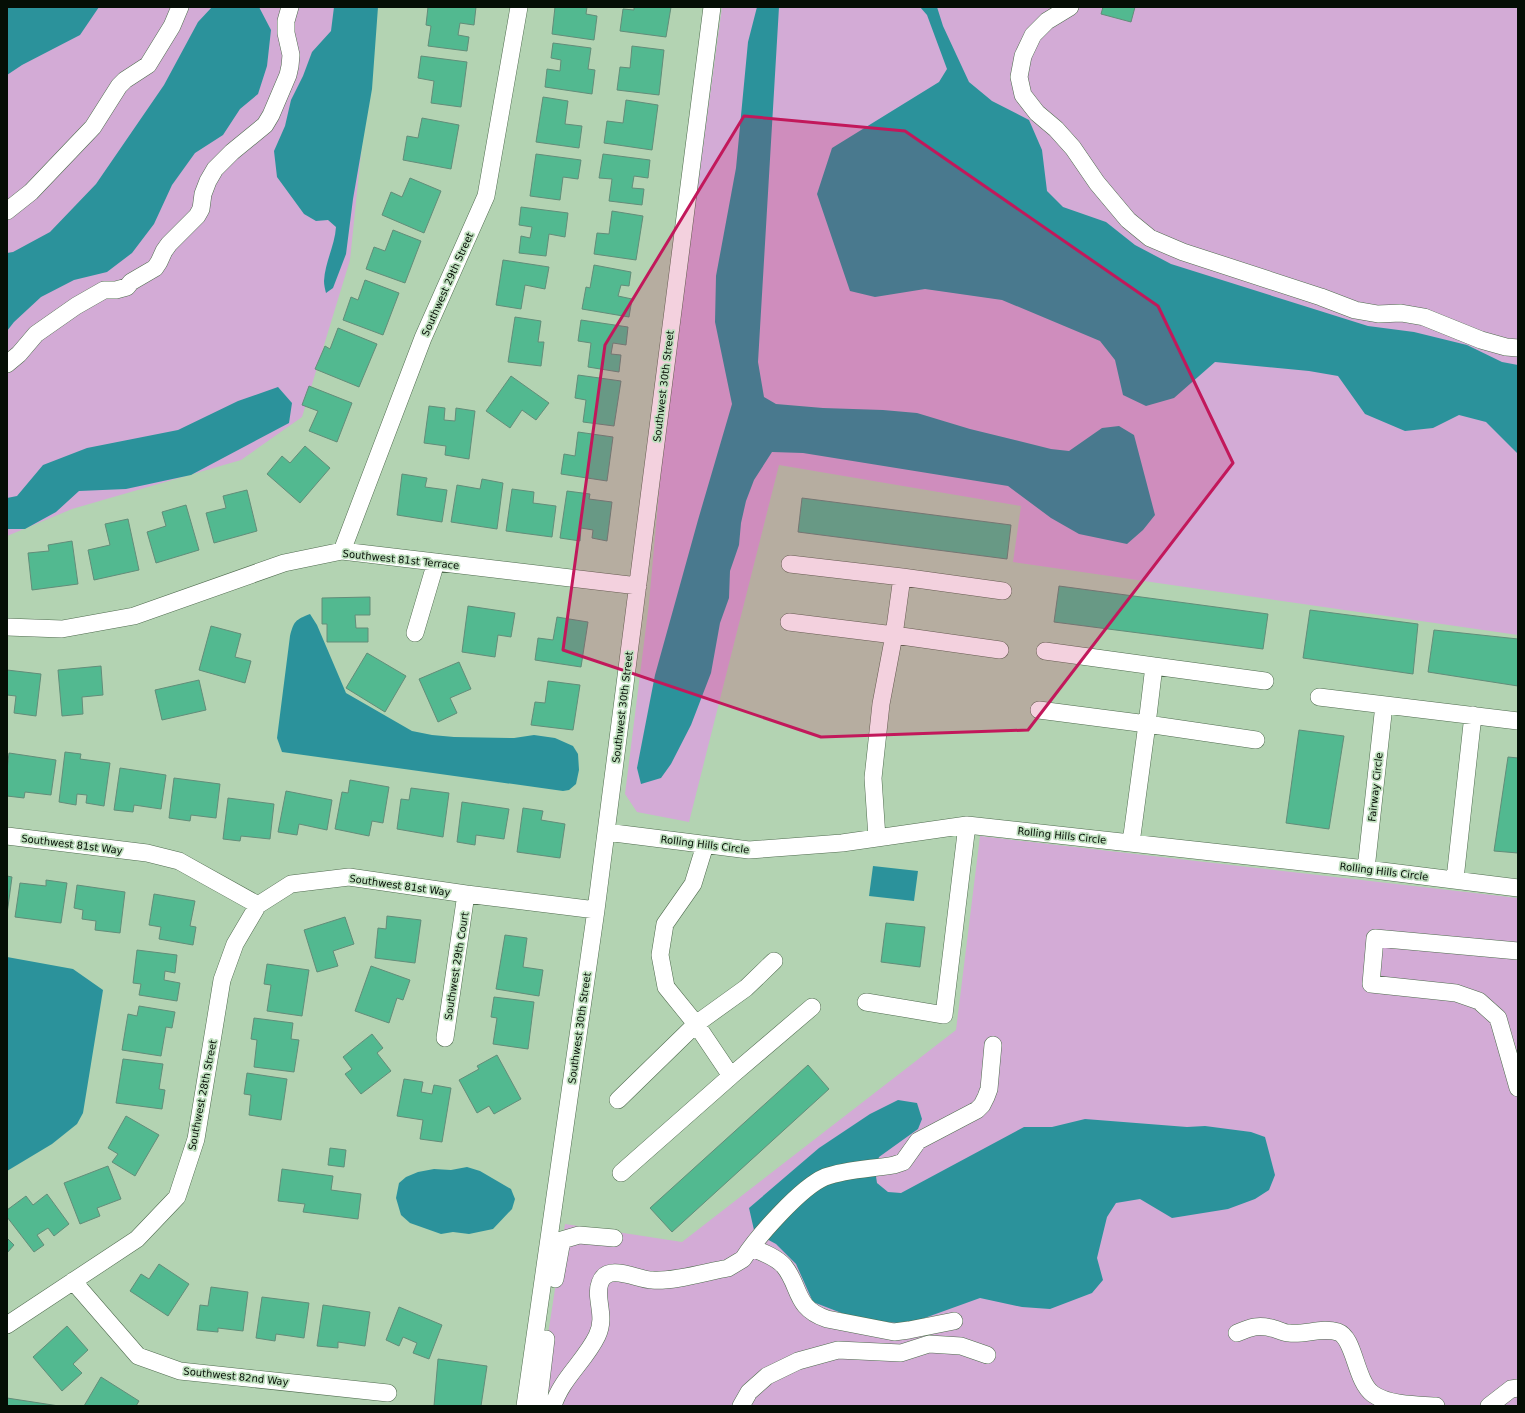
<svg xmlns="http://www.w3.org/2000/svg" width="1525" height="1413" font-family="'DejaVu Sans',sans-serif">
<style>
.green{fill:#d3abd6}
.water{fill:#2b929b}
.building{fill:#52b990;stroke:#628d79}
.lines{fill:none;stroke-linecap:round;stroke-linejoin:round}
.minor-casing{stroke:#506c4f;stroke-width:18}
.minor{stroke:#fff;stroke-width:17}
.marked{fill:#c2185b;fill-opacity:0.2;stroke:#c2185b;stroke-width:3;stroke-linejoin:round}
.labels{text-anchor:middle;stroke-width:3.5;stroke-linejoin:round;paint-order:stroke}
.street-label{font-size:10px;fill:#050e05;stroke:#c0e0bf}
</style>
<rect width="100%" height="100%" fill="#b3d3b2"/>
<!-- green -->
<path class="green" d="M7 7H376L350 260 302 417 241 460 72 509 7 536Z
M722 7H1518V635L1013 562 1021 506 779 465 689 822 637 812 625 794 649 603 665 427Z
M980 836 1518 898V1406H537L565 1224 682 1242 956 1030Z"/>
<!-- water -->
<path class="water" d="M7 7H99L80 35 22 65 7 75Z
M212 7H259L271 30 267 66 258 94 240 109 223 135 195 153 172 185 154 224 132 253 107 272 74 280 41 297 14 322 7 331V253L13 252 50 232 96 184 164 85 198 22Z
M334 7H378L372 89 353 199 346 254 333 288 326 293C325 289 324 285 324 281 325 262 335 245 336 227L328 220 316 221 304 214 277 177 274 151 285 126 291 100 303 76 312 52 331 31Z
M757 7H779L758 362 764 397 776 404 823 408 883 410 917 413 970 429 1051 449 1069 451 1102 428 1119 426 1134 435 1155 515 1143 530 1127 544 1079 534 1051 518 1008 486 803 453 772 452 754 480 746 501 741 523 739 545 730 571 729 598 720 623 711 673 691 725 671 764 661 778 641 784 637 768 655 675 698 520 732 404 715 322 716 276 736 168 748 42Z
M920 7H937L943 26 969 82 992 101 1029 120 1042 150 1047 191 1063 207 1106 222 1135 245 1171 264 1368 326 1414 332 1467 345 1502 362 1518 365V454L1486 422 1459 415 1433 428 1405 431 1365 414 1338 376 1309 371 1215 362 1174 398 1146 406 1123 395 1115 360 1100 341 1002 300 925 289 875 297 850 291 817 194 832 148 939 82 947 69 927 15Z
M278 387 292 403 289 423 191 475 126 489 79 491 56 512 25 529H7V498L17 496 43 465 87 448 178 430 238 401Z
M310 614 317 625 346 693 412 731 432 735 454 737 514 738 534 735 555 738 573 746 578 754 579 770 576 784 569 790 563 791 282 752 277 738 290 636C294 621 295 620 310 614Z
M873 866 918 871 914 901 869 896Z
M7 957 73 969 103 990 83 1113 77 1124 52 1144 7 1171Z
M898 1100 917 1103 922 1119 918 1129 879 1157 875 1170 877 1183 888 1192 901 1193 1024 1127H1052L1085 1119 1187 1127 1205 1126 1251 1132 1265 1137 1275 1175 1269 1190 1255 1199 1228 1209 1172 1218 1140 1199 1116 1203 1107 1217 1097 1258 1103 1280 1092 1293 1050 1309 1022 1307 980 1298 908 1324 857 1319 813 1302 796 1264 776 1244 763 1237 754 1230 749 1208 819 1148 870 1114Z
M467 1167 480 1171 511 1189 515 1199 512 1209 493 1229 469 1234 453 1232 441 1234 410 1223 401 1215 396 1198 399 1183 406 1177 418 1172 434 1169 451 1170Z"/>
<!-- building -->
<path class="building" d="M428 7H476L474 25 460 23 458 35 469 37 467 51 428 46 431 26 426 25Z
M555 7H587L586 14 597 16 594 40 552 34Z
M634 7H671L666 37 620 31 623 9 634 10Z
M1103 7H1135L1131 22 1101 14Z
M553 43 591 48 588 69 595 70 592 94 545 87 547 69 560 71 561 60 551 58Z
M632 46 664 50 659 95 617 90 620 67 630 68Z
M421 56 467 62 461 107 431 103 434 81 418 78Z
M543 97 568 101 565 124 582 126 579 148 536 142Z
M626 100 658 105 652 150 604 143 607 121 623 123Z
M422 118 459 125 451 169 403 160 407 136 418 138Z
M536 154 581 160 578 179 563 177 560 200 530 196Z
M603 154 650 160 648 178 634 176 632 188 644 189 642 205 609 201 612 179 599 178Z
M410 178 441 191 424 233 382 215 391 192 402 197Z
M521 207 568 213 565 237 549 234 546 256 519 253 521 236 530 238 532 227 519 225Z
M612 211 643 216 636 260 594 254 597 233 609 234Z
M393 230 421 241 405 283 366 269 374 247 385 251Z
M503 260 549 267 545 289 525 285 521 309 496 305Z
M594 265 631 272 629 286 621 285 618 296 632 299 629 317 582 309 586 287 590 288Z
M365 280 399 293 383 335 343 320 351 297 358 300Z
M515 317 541 321 538 342H544L541 366 508 362Z
M581 320 628 327 626 345 613 343 611 354 621 355 619 372 588 367 591 343 578 341Z
M338 328 377 344 359 387 315 369 325 346 330 349Z
M578 375 621 381 614 426 583 422 586 400 575 398Z
M511 376 549 403 536 420 522 410 510 428 486 411Z
M309 386 352 403 337 442 309 431 318 411 302 405Z
M429 406 445 408 444 420 455 421 456 408 475 411 469 459 445 455 446 446 424 443Z
M578 432 613 437 607 481 561 474 564 454 575 456Z
M305 446 330 468 300 503 267 474 282 456 290 463Z
M402 474 427 478 425 487 447 490 442 522 397 515Z
M482 479 503 483 497 529 451 522 457 485 480 489Z
M512 489 534 492 533 503 556 506 552 537 506 531Z
M247 490 257 531 214 543 206 513 226 508 223 496Z
M567 491 590 494 589 499 612 502 607 541 592 538 593 530 581 528 580 541 560 538Z
M802 498 1011 525 1007 559 798 532Z
M186 505 199 550 156 563 147 532 166 526 162 512Z
M128 519 139 570 94 580 88 550 110 545 105 524Z
M72 541 78 584 32 590 28 553 49 551 48 545Z
M1059 586 1268 614 1263 649 1054 622Z
M370 597V615H355L356 628H368V642H327V624H322V598Z
M468 606 515 613 511 637 498 635 495 657 462 652Z
M1310 610 1418 624 1413 674 1303 658Z
M557 617 588 622 581 667 535 660 538 638 553 640Z
M211 626 241 634 235 657 251 661 245 683 199 670Z
M1434 630 1518 639V686L1428 672Z
M367 653 406 676 385 712 346 688Z
M459 662 471 689 450 698 457 713 438 722 419 679Z
M101 666 103 695 82 697 83 714 62 716 58 670Z
M7 670 41 674 36 716 14 713 16 696 7 695Z
M199 680 206 710 162 720 155 690Z
M548 681 580 685 573 730 531 725 535 702 545 703Z
M1299 730 1344 736 1329 829 1286 823Z
M65 752 81 754 80 759 110 763 104 806 86 803 87 795 77 794 76 805 59 802Z
M9 753 56 760 51 795 25 792 24 798 7 796V770Z
M1508 757 1518 758V853L1494 851Z
M120 768 166 775 161 809 134 805 133 812 114 810Z
M174 778 220 784 216 818 191 815 190 821 169 818Z
M350 780 389 787 383 823 372 821 369 836 335 829 342 792 348 793Z
M411 788 449 793 443 837 397 829 401 799 409 800Z
M286 791 332 800 327 830 299 824 297 835 278 832Z
M228 798 274 804 270 839 241 836 240 841 223 839Z
M462 802 509 809 504 839 476 835 475 845 457 842Z
M523 808 543 811 541 820 565 824 560 858 517 852Z
M7 876 12 877 7 914Z
M46 880 67 883 61 923 15 917 20 883 46 886Z
M77 885 125 892 120 933 95 930 96 921 82 919 83 910 74 908Z
M154 894 195 901 190 926 196 927 193 945 159 939 161 927 149 925Z
M387 916 421 920 415 963 375 958 378 928 386 929Z
M345 917 354 944 333 951 338 966 317 972 304 930Z
M886 923 925 927 920 967 881 962Z
M505 935 527 938 523 967 543 970 539 996 496 989Z
M137 950 177 955 175 973 165 971 164 980 180 983 177 1001 139 995 141 984 133 983Z
M267 964 309 970 302 1016 267 1011 271 985 264 984Z
M371 966 410 980 403 1000 397 998 389 1023 355 1011Z
M494 997 534 1002 528 1049 493 1044 497 1018 491 1017Z
M139 1006 175 1012 172 1028 166 1027 161 1056 122 1050 128 1014 137 1016Z
M254 1018 293 1023 291 1039 299 1040 294 1072 254 1067 257 1040 251 1039Z
M372 1034 383 1048 377 1053 391 1071 361 1094 345 1074 352 1069 343 1057Z
M497 1055 521 1099 494 1114 489 1106 477 1113 459 1080 479 1069 477 1066Z
M123 1059 163 1064 159 1089 165 1090 162 1109 116 1103Z
M808 1065 829 1089 672 1232 650 1208Z
M247 1073 287 1079 281 1120 249 1115 251 1095 244 1094Z
M404 1079 423 1082 421 1092 432 1094 434 1085 451 1088 442 1142 420 1139 423 1120 397 1116Z
M126 1116 159 1135 135 1176 112 1162 118 1154 108 1148Z
M330 1148 346 1150 344 1167 328 1165Z
M108 1166 121 1199 97 1208 100 1216 80 1224 64 1183Z
M282 1169 333 1176 331 1190 361 1194 358 1219 303 1212 305 1204 278 1201Z
M47 1194 69 1224 54 1236 48 1228 37 1235 44 1245 34 1252 7 1217V1210L26 1196 33 1205Z
M7 1238 14 1245 7 1253Z
M159 1264 189 1284 168 1316 130 1291 141 1274 149 1279Z
M211 1287 248 1292 243 1331 218 1328V1332L197 1330 200 1305 208 1306Z
M262 1297 309 1303 304 1338 276 1334 275 1341 256 1338Z
M323 1305 370 1312 365 1346 338 1342V1348L317 1346Z
M399 1307 442 1325 429 1359 413 1353 417 1343 403 1337 399 1346 386 1340Z
M67 1326 88 1350 73 1364 82 1373 62 1391 33 1357Z
M438 1359 487 1366 481 1406H434Z
M101 1377 139 1401 136 1406H84Z
M7 1398 59 1406H7Z"/>
<g class="lines">
<defs>
<path id="minor" d="M1070 7 1047 21 1033 35 1023 56 1019 77 1023 95 1037 113 1056 129 1073 148 1097 183 1128 220 1150 238 1183 252 1321 297 1355 310 1378 314 1401 313 1424 317 1481 340 1506 347 1518 348
M7 211 31 192 93 127 119 86 125 80 148 65 172 26 180 7
M7 364 19 354 36 334 76 306 104 290H116L127 287 131 282 155 268 159 262 164 251 169 244 197 216 201 209 203 194 208 181 215 169 232 152 265 125 271 115 288 75 290 66 291 55 286 33V21L290 7
M342 551 423 338 486 196 519 7
M790 564 902 577
M789 622 894 635 1000 650
M7 627 62 629 134 616 284 563 342 551 638 586
M415 633 436 562
M1045 651 1154 666
M1319 697 1518 721
M1039 710 1147 724 1154 666 1265 681
M606 832 749 850 842 843 967 825 1366 869 1518 888
M7 836 147 853 179 861 258 905
M877 838 873 778 881 704 894 635 902 577 1003 591
M1131 843 1147 724 1256 740
M1366 869 1384 705
M1455 879 1473 715
M1518 951 1375 938 1371 984 1456 993 1479 1001 1498 1018 1518 1088
M866 1002 944 1015 967 825
M445 1038 466 894
M731 1076 812 1007
M618 1100 696 1024 666 987 660 955 665 924 693 884 705 845
M621 1173 731 1076 696 1024 746 988 774 961
M752 1248C762 1252 776 1257 784 1266 801 1287 794 1308 827 1319L894 1332 909 1330 954 1321
M555 1279 562 1240 579 1235 614 1238
M73 1281 138 1356 180 1371 388 1393
M7 1325 137 1239 177 1197 196 1139 222 980 235 944 258 905 291 884 349 877 466 894 596 910
M1237 1333C1251 1327 1259 1324 1275 1329 1279 1330 1284 1333 1289 1333 1306 1335 1321 1327 1338 1332 1355 1338 1355 1381 1373 1394 1388 1405 1418 1405 1436 1406
M525 1406 596 910 712 7
M538 1406 546 1339
M553 1406C561 1379 585 1361 597 1336 607 1316 594 1298 600 1283 607 1262 638 1280 652 1280 673 1282 706 1272 728 1268L743 1259C757 1237 801 1187 825 1177 847 1169 871 1169 894 1165L903 1162 918 1141 977 1110 982 1105 986 1097 989 1089 993 1045
M741 1406 749 1392 767 1376 798 1361 838 1350 901 1353 929 1344 961 1346 987 1355
M1489 1406 1511 1389 1518 1388"/>
</defs>
<!-- minor casing -->
<use href="#minor" class="minor-casing"/>
<!-- minor -->
<use href="#minor" class="minor"/>
</g>
<!-- marked area -->
<path class="marked" d="M744 116 905 131 1158 306 1233 463 1028 730 821 737 563 650 605 345Z"/>
<g class="labels">
<!-- street labels -->
<g class="street-label">
<text transform="translate(447 284) rotate(-66)" y="4">Southwest 29th Street</text>
<text transform="translate(663 386) rotate(-83)" y="4">Southwest 30th Street</text>
<text transform="translate(401 559) rotate(6)" y="4">Southwest 81st Terrace</text>
<text transform="translate(622 707) rotate(-83)" y="4">Southwest 30th Street</text>
<text transform="translate(1375 787) rotate(-84)" y="4">Fairway Circle</text>
<text transform="translate(1062 835) rotate(6)" y="4">Rolling Hills Circle</text>
<text transform="translate(72 844) rotate(7)" y="4">Southwest 81st Way</text>
<text transform="translate(705 844) rotate(7)" y="4">Rolling Hills Circle</text>
<text transform="translate(1384 871) rotate(7)" y="4">Rolling Hills Circle</text>
<text transform="translate(400 885) rotate(8)" y="4">Southwest 81st Way</text>
<text transform="translate(456 966) rotate(-81)" y="4">Southwest 29th Court</text>
<text transform="translate(579 1028) rotate(-82)" y="4">Southwest 30th Street</text>
<text transform="translate(202 1095) rotate(-79)" y="4">Southwest 28th Street</text>
<text transform="translate(236 1376) rotate(6)" y="4">Southwest 82nd Way</text>
</g>
</g>
<!-- border -->
<rect width="1525" height="1413" fill="none" stroke="#050e05" stroke-width="16"/>
</svg>
